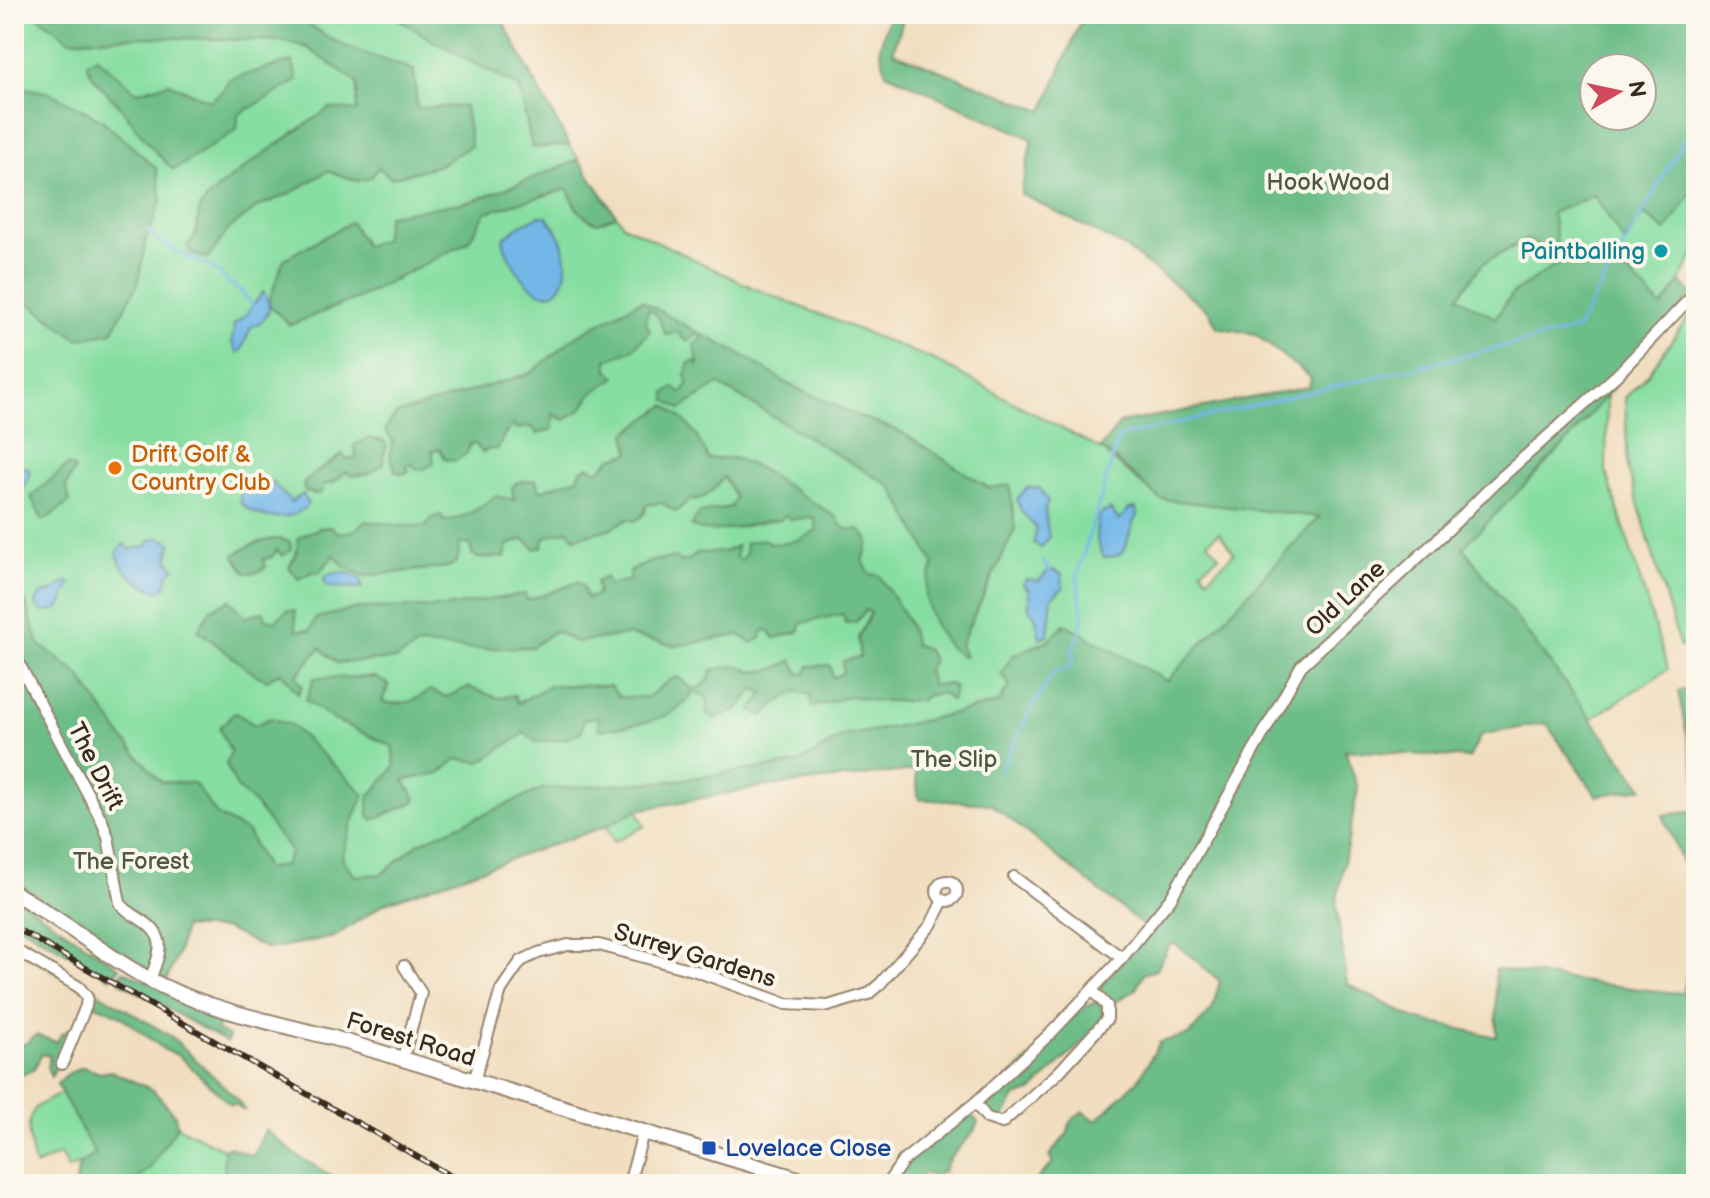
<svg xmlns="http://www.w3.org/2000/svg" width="1710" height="1198" font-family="'Balsamiq Sans',sans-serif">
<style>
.green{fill:#87dea2;stroke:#618460;stroke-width:2;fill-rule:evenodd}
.forest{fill:#6dbd88;stroke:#547453;stroke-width:2;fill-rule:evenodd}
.water{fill:#73b7e9;stroke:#577084;stroke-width:2}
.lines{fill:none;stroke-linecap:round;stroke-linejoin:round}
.stream{stroke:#73b7e9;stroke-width:3}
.street-casing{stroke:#96846f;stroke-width:14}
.secondary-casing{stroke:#96846f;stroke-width:18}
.street{stroke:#fff;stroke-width:10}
.secondary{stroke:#fff;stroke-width:14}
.rail-casing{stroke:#3b2a1e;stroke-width:6}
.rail{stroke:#fbf7ec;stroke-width:3;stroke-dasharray:9;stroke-linecap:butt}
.culture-dot{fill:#0f9aa8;stroke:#fbf7ec;stroke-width:3}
.food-dot{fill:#e8710a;stroke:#fbf7ec;stroke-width:3}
.transit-dot{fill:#1a4fb4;stroke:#fbf7ec;stroke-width:3}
.labels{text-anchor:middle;stroke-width:8;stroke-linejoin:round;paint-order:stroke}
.park-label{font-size:24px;fill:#4e573f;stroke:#fbf7ec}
.culture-label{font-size:24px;fill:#0d838f;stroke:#fbf7ec;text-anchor:end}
.food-label{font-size:24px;fill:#c56008;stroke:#fbf7ec;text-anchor:start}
.street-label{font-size:24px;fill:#3b2a1e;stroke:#fbf7ec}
.transit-label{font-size:24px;fill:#164399;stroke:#fbf7ec;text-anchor:start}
</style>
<rect width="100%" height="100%" fill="#fbf7ec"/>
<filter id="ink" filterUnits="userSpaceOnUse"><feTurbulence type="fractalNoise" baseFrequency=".0125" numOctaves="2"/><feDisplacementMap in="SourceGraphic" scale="16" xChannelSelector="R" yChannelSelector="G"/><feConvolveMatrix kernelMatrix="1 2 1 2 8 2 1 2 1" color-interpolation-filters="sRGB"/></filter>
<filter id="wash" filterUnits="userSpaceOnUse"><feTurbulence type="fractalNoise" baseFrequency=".006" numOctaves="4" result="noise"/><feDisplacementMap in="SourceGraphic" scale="32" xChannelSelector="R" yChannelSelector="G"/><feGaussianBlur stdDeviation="1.8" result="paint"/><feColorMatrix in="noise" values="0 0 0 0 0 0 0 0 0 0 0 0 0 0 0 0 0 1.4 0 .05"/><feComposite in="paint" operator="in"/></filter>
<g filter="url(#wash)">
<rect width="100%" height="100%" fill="#f1dec0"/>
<!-- green -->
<path class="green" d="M14 14H499L569 145 623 225 751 287 934 360 1108 453V456L1160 499 1320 516 1167 682 1064 624 1049 640 1012 656 1010 684 999 703 900 726 843 736 799 763 672 781 419 843 382 874 334 937 267 949 226 929 184 927 14 643ZM1219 533 1234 553 1208 578 1201 570 1219 556 1208 542Z
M1694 188 1696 250 1680 282 1662 307 1614 259 1576 252 1513 293 1495 318 1458 297 1483 263 1528 239 1557 242 1551 213 1594 195 1644 214 1666 231Z
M1696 306V644L1680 647 1628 469 1625 398 1648 374Z
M1607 394 1606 471 1668 669 1591 719 1463 547 1566 443Z
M637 810 645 826 614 842 606 826Z
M78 1068 175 1115 177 1126 223 1149 229 1147 252 1157 257 1150 345 1184H76L79 1164 68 1169 60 1154 35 1166C32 1151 23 1124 34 1110 40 1102 54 1098 62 1093L57 1084Z"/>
<!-- forest -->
<path class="forest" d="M35 14H299C327 46 375 56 414 70L417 108 465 106 471 146 437 166 391 178 378 167 371 178 357 181 328 171 289 194 259 206 229 229 208 258 191 254 187 246C204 228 193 224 201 207 212 186 306 125 330 108L357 111V82L306 47 281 41 141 37 70 40Z
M390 14H499L569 145 532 148 519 87 437 43Z
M890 14H905L893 52 1043 111 1081 21 1076 14H1696V190L1694 189 1666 231 1644 214 1624 242 1594 195 1552 213 1557 242 1542 248 1527 239 1483 263 1458 297 1495 318 1513 293 1576 252 1614 259 1662 307 1680 282 1692 294 1566 443 1463 547 1643 788 1597 796 1546 723 1481 735 1469 758 1345 750 1358 788 1336 904 1347 984 1415 1019 1497 1037 1495 969C1558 977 1620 989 1683 993L1693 945 1695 894 1663 815 1696 811V1184H1032L1053 1163 1049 1156 1068 1133 1070 1122 1083 1111 1096 1121 1139 1079 1160 1042 1189 1035 1212 1010 1220 981 1176 944 1169 945 1156 970 1143 974 1136 989 1111 1005 1101 993V986L1150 931 991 804 919 799 915 770 762 787 637 810 606 826 385 903 334 937 267 949 226 929 184 927 178 954 166 981 86 931 35 894 14 883V589L23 595 39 644 79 675 124 740 161 782 194 783 218 816 248 832 266 869 284 865 291 852 252 801 237 788 226 764 231 752 219 728 235 712 255 725 271 718 291 725 365 795C355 812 347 839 342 858L355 876 382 874 419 843 542 789 672 781 799 763 843 736 900 726 998 703 1010 685 1001 674 1012 656 1049 640 1065 624 1167 681 1319 517 1160 499 1108 453 1100 449 1120 423 1309 387 1311 378 1255 334 1217 327 1209 311 1123 246 1021 194 1032 139 886 73 880 47ZM1594 68H1642V116H1594Z
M97 57 136 92 169 83 210 101 222 91 229 79 293 61 297 81 238 115 237 130 174 170C152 152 139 130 121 108 109 94 92 82 87 63Z
M14 79 20 87 51 93 102 120 156 168 162 199 146 240 138 283 112 332 78 339 26 301 14 282Z
M579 160 616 216 597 223C579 215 574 207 568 189L486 212 468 242 360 297 290 325 268 304 284 259 351 222 365 246 383 240 388 215 473 201Z
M642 300 682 324 744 356 790 385 858 416 901 432 989 488 1010 485 1015 529 960 645 965 657C944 651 928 616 926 595 925 586 931 574 934 564L892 487 718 384 681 409 666 400V393L674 387 681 393 688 385 686 374 688 364 695 361 699 366 694 345 703 338 696 334 688 341 681 337 680 332 665 334 658 316 649 309 645 320 650 331 633 349 607 360 608 370 616 377 591 394 582 409 564 420 553 414V429L537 434 533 427 516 429 514 425 504 435 498 449H490L482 452 474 443 470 444 467 453 455 461 445 459 440 449 432 451 434 463 424 469H417L411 464 406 465 409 471 403 474 395 471 390 454 393 442 385 429 396 414 531 373 576 336Z
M666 405C687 421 699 435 708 459L734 458 760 469 836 517C842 529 846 531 859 529L869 540 863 562 870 574 879 575C892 598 912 619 914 644L926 649 933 660 927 670 931 685 950 684 955 688 951 701 942 693 928 695 920 701H875L851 696 812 707 810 695 798 691 775 704 763 716 751 711 764 693 754 689 736 711 716 718 707 714V698L699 693 692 694C674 723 630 725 599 730L598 716 583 720 582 731 565 739 536 742 525 733 481 762 457 759 439 774 404 780 416 799 412 803 373 820 368 814 369 797 395 766 392 746 334 720 306 700 314 678 375 677 389 685 382 702C402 706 414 702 430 690L446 697 469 687 498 698 514 695 518 703 551 685 610 686 619 697H648L668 681 678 677 692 689C703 689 710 681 712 670L737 665 753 672 775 669 792 660 799 674 806 673 809 666 830 665 833 678 843 673V661L860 657 858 638 871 612 866 610 856 622 845 623 843 614 802 623 799 632 774 638 770 631 763 630 761 638 752 643 739 635 676 646 628 635 575 642 555 631 532 647 476 649 419 645 397 659 337 663 320 648 296 676 302 686 298 694 281 672 267 680 254 674 198 630 211 609 230 600 246 618 253 614 264 612 266 619 275 621 287 610 295 611 296 630H310L316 618 359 608 445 607 525 594 527 600C546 596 560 588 578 582L583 586 587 599 598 594 596 582 605 577 608 585 630 580V571L652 561 675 557 681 562 689 560 697 553 724 552 737 546 736 557 741 560 746 553 745 543 763 539C777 550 803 539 817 530L814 517 790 520 787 516H783L781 520C756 520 713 539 691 526L699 513 731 507 735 498 724 477C713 490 707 500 689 500L676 512 662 503 646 505C646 513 643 517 635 521L628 519 609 529 574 538 569 530 545 537 542 547 535 549 524 539 508 545 505 557 479 558 472 554 470 544H460L457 562 448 567 363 576 344 566 334 555 319 573 313 572 298 579 289 567 296 555 298 538 319 528 331 527 338 533 353 531 366 521 404 526H426L432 518 441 515 444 521C464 518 479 510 495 496L514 500 512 488 517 482 536 480 539 491 578 478 581 470 589 466 598 471 612 458 630 453 626 433Z
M369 438 384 441 387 447 383 456 384 464 368 474 351 476 346 472 334 482 324 485 321 493 314 494 305 491 303 485C310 474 331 464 342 454L346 459 356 458 354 445Z
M68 465 75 469 66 486 70 502 43 521 31 497Z
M281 539 290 542 291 550 282 556 277 550 272 557 263 559 266 567 256 573H246L234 555C250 545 262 539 281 539Z
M1694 686 1696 692V779L1678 691Z
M14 896 120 968 110 978 14 922Z
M14 942 172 1037 236 1098 245 1111 235 1104 231 1105 178 1055 165 1050 118 1014 94 1004 91 994 14 947Z
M123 971 200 1004 199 1013 218 1023 217 1030 229 1037 227 1042 120 982 118 977Z
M1098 1002 1104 1012 1101 1024 1032 1091 1014 1098 1005 1116 999 1119 990 1116 984 1107 985 1101 1084 1007Z
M71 1028 75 1029 51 1077 47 1067 50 1056 42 1054 33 1070 14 1078V1045L25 1044 36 1035 57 1042 61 1034Z
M83 1067 100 1073 111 1071 153 1090 175 1115 177 1126 150 1168 131 1184H76L79 1164 95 1155 57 1084 67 1074Z
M971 1115 978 1122C972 1142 948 1151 944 1171L935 1176 923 1173 915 1184H893L901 1166Z
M265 1130 298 1156 345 1184H232L224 1169V1149L229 1147 253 1156Z"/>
<!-- water -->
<path class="water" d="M539 216H546C586 260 560 325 522 277 513 265 505 253 503 238L521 225Z
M263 292C275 307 268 321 251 327L241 351 237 353 232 343 234 324 245 316Z
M26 467 30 471C27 482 24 491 14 498V469Z
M249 481 272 482 291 502 303 494 308 504C292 524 256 520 240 502V491Z
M1027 488H1040L1048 501 1045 509 1049 538 1041 548 1034 543 1036 528 1021 511 1017 499Z
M1136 508 1137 516C1124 534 1134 559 1104 557 1095 543 1095 531 1099 515L1110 509 1119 520 1129 509Z
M160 537 171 543 168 560 175 568 168 575 165 588 158 591C139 584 119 572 117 551L124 544 130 549 146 547 150 540Z
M1053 570 1062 574 1063 588 1052 597 1048 635 1040 638 1035 615 1029 609V590L1023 584 1026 579 1039 581 1047 572Z
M340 572 352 574 361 580 362 588 329 587 324 582 326 575Z
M67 581 71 584 59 609 46 612 38 609 36 602 41 594 53 591Z"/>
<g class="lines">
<!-- stream -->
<path class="stream" d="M147 229 160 242 179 253
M183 255 208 265
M211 267 240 291
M242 292 253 306
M1043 560 1049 571
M999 773 1032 708 1055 671 1067 670 1073 660 1072 649 1079 637 1083 617 1077 576 1119 437 1577 329 1696 118"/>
</g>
</g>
<g filter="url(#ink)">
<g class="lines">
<defs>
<path id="street" d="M14 654 102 821 108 837 120 903C125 910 132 914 140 919 169 937 160 952 150 980
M1014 877 1122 958
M937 891a10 10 0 1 1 20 0a10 10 0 1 1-20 0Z
M14 949 79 987 87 997 86 1006 62 1064
M402 1061 421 993 404 966
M474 1081 501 990 521 961 538 953 568 945H599L696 971 786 1004 828 1006 868 994 880 984 931 925 943 900
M975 1103 987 1118 1002 1123 1059 1072 1107 1019V1006L1092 990
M629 1184 643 1133
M887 1184 903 1161 975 1103 1051 1033 1122 958 1171 898 1301 666 1451 527 1494 484 1618 374 1696 292"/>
<path id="secondary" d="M14 893C64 920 108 959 160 985 211 1010 274 1023 330 1037L815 1184"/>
</defs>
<!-- street casing -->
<use href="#street" class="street-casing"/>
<!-- secondary casing -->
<use href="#secondary" class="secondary-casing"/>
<!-- street -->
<use href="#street" class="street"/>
<!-- secondary -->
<use href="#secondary" class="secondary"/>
<defs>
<path id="rail" d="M14 927 465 1184"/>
</defs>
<!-- rail casing -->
<use href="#rail" class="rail-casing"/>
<!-- rail -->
<use href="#rail" class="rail"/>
</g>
</g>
<!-- markers -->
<circle class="culture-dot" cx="1661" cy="251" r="8"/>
<circle class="food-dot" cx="115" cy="468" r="8"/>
<rect class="transit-dot" x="701" y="1140" width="16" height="16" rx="4"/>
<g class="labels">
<!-- park labels -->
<g class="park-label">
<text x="1328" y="190">Hook Wood</text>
<text x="954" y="767">The Slip</text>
<text x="131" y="869">The Forest</text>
</g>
<!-- culture labels -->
<g class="culture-label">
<text x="1645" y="259">Paintballing</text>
</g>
<!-- food labels -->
<g class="food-label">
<text x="131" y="462">Drift Golf &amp;<tspan x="131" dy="28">Country Club</tspan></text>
</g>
<!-- street labels -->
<g class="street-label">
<text transform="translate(1345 598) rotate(-43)" y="8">Old Lane</text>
<text transform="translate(96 766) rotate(63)" y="8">The Drift</text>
<text transform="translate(695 955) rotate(17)" y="8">Surrey Gardens</text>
<text transform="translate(411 1039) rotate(17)" y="8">Forest Road</text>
</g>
<!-- transit labels -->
<g class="transit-label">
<text x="725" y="1156">Lovelace Close</text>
</g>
</g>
<!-- margin -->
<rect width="1710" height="1198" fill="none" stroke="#fbf7ec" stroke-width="48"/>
<!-- north arrow -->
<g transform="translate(1618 92) rotate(81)"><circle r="38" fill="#fbf7ec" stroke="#aea59a" stroke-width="2"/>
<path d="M0-6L14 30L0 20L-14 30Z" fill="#d1495b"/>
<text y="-12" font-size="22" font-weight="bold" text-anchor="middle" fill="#3b2a1e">N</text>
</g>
</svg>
